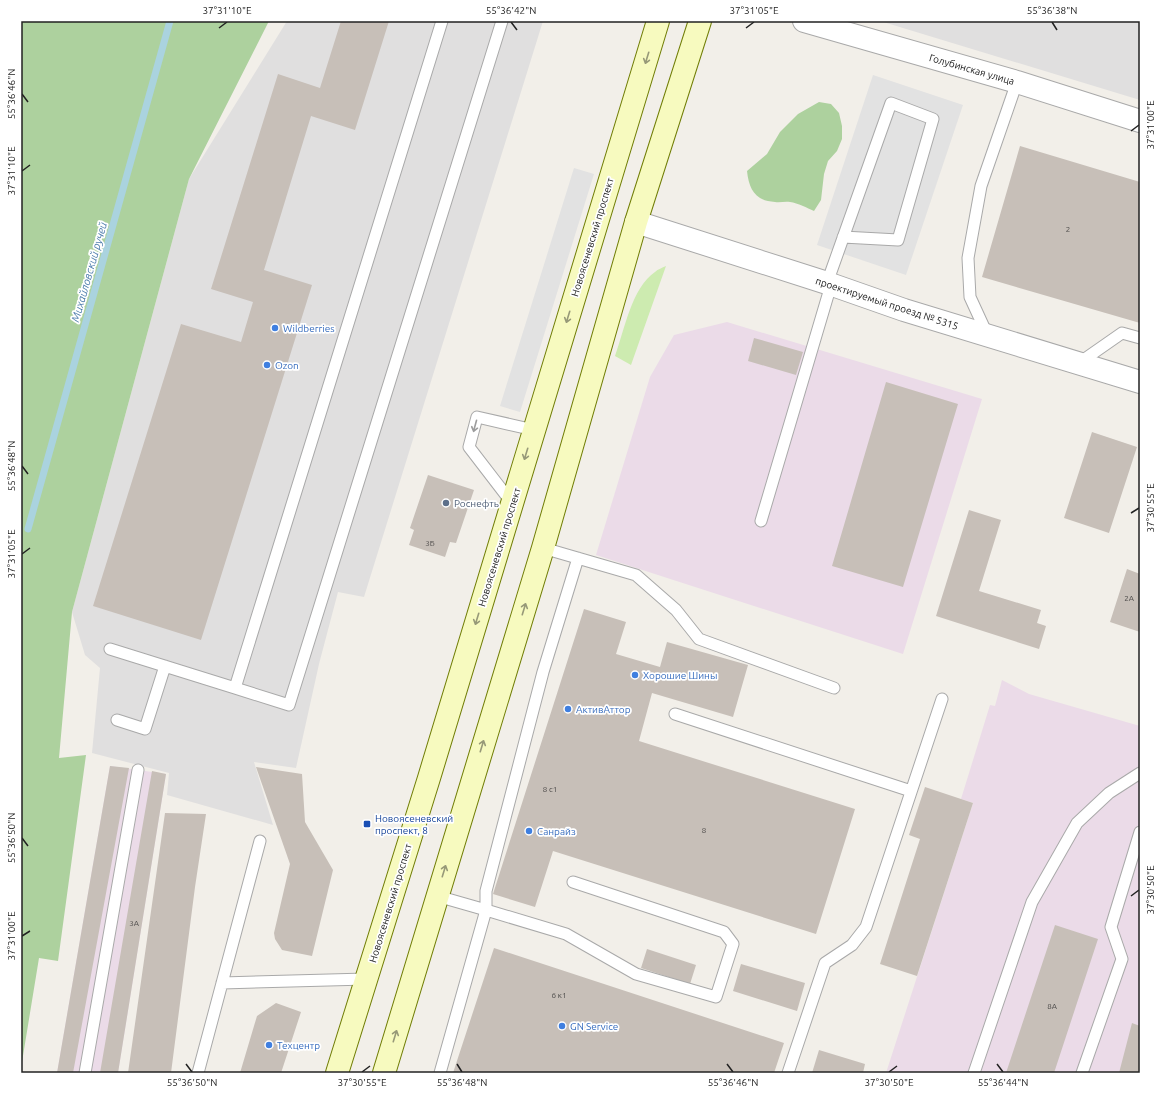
<svg xmlns="http://www.w3.org/2000/svg" width="1161" height="1094" font-family="Ubuntu,sans-serif">
<style>
.residential{fill:#e0dfdf}
.industrial{fill:#ebdbe8}
.grass{fill:#cdebb0}
.forest{fill:#add19e}
.parking{fill:#e2e2e2}
.lines{fill:none;stroke-linecap:round;stroke-linejoin:round}
.stream{stroke:#aad3df;stroke-width:7}
.building{fill:#c7bfb8}
.service-casing{stroke:#a9a9a9;stroke-width:13}
.minor-casing{stroke:#a9a9a9;stroke-width:24}
.tertiary-casing{stroke:#a9a9a9;stroke-width:24}
.secondary-casing{stroke:#707d05;stroke-width:24}
.service{stroke:#fff;stroke-width:11}
.minor{stroke:#fff;stroke-width:22}
.tertiary{stroke:#fff;stroke-width:22}
.secondary{stroke:#f7fabf;stroke-width:22}
.oneway{stroke:#979978}
.oneway2{stroke:#9c9c9c}
.ticks{fill:none;stroke:#222;stroke-width:1.5}
.shop-dot{fill:#3f7fe0;stroke:#fff;stroke-width:1.5}
.service-dot{fill:#5c6f8a;stroke:#fff;stroke-width:1.5}
.transit-dot{fill:#1a4fb4;stroke:#fff;stroke-width:1.5}
.labels{text-anchor:middle;stroke-width:3.5;stroke-linejoin:round;paint-order:stroke}
.number-label{font-size:8px;fill:#4b4948}
.street-label{font-size:10px;fill:#222;stroke:#fff}
.shop-label{font-size:10px;fill:#366cbe;stroke:#fff;text-anchor:start}
.service-label{font-size:10px;fill:#4e5e75;stroke:#fff;text-anchor:start}
.transit-label{font-size:10px;fill:#164399;stroke:#fff;text-anchor:start}
.water-label{font-size:11px;font-style:italic;fill:#4a7aab;stroke:#fff}
.neatline{fill:none;stroke:#222;stroke-width:1.5}
.ticks-label{font-size:10px;text-anchor:middle;fill:#222}
</style>
<rect width="100%" height="100%" fill="#f2efe9"/>
<!-- residential -->
<path class="residential" d="M287 21H543L364 597 338 592 319 664 296 768 254 762 273 825 167 795 169 773 92 753 100 668 85 655 72 612 189 179Z
M880 21H1140V100Z"/>
<!-- industrial -->
<path class="industrial" d="M727 322 982 399 903 654 596 555 650 377 674 335Z
M1002 680 1029 694 1140 726V1073H886L973 803 961 799 990 705 995 706Z
M110 766 166 774 118 1073H57Z"/>
<!-- grass -->
<path class="grass" d="M666 266 631 365 615 356C624 331 632 287 655 272 658 269 662 268 666 266Z"/>
<!-- forest -->
<path class="forest" d="M21 21H269L189 179 72 612 59 758 86 755 58 961 39 958 21 1068Z
M819 102 831 104 839 113 842 126V139L837 151 828 161 824 174 821 200 814 211C807 208 798 203 790 202 785 201 780 203 775 202 755 201 749 189 747 171L767 154 780 132 798 114Z"/>
<!-- parking -->
<path class="parking" d="M873 75 963 105 906 275 817 245Z
M574 168 594 174 520 412 500 406Z"/>
<g class="lines">
<!-- stream -->
<path class="stream" d="M28 529 170 21"/>
</g>
<!-- building -->
<path class="building" d="M341 21H389L355 130 311 116 264 270 312 285 201 640 93 606 181 324 241 342 253 302 211 289 278 74 320 88Z
M1020 146 1140 182V323L982 277Z
M754 338 803 352 796 375 748 361Z
M886 382 958 404 903 587 832 566Z
M1092 432 1137 447 1109 533 1064 518Z
M428 475 474 490 456 543 450 542 445 557 409 545 414 530 410 528Z
M969 510 1001 520 979 591 1041 610 1037 623 1046 626 1039 649 936 616Z
M1127 569 1140 574V632L1110 622Z
M584 609 626 622 616 654 660 667 667 642 748 665 733 717 652 693 639 741 855 809 816 934 553 851 535 907 493 894Z
M110 766 129 768 73 1073H57Z
M256 767 302 774 305 822 333 870 312 956 282 950 275 939 274 933 290 864Z
M152 771 166 774 118 1073H100Z
M925 787 973 803 917 976 880 964 920 839 909 835Z
M165 813 206 814 195 887 171 1073H128Z
M1055 925 1098 939 1054 1073H1006Z
M494 948 784 1043 774 1073H453Z
M647 949 696 965 690 984 641 968Z
M741 964 805 983 797 1011 733 991Z
M276 1003 301 1012 281 1073H240L257 1016Z
M1132 1023 1140 1026V1073H1119Z
M819 1050 865 1064 863 1073H812Z"/>
<g class="lines">
<defs>
<path id="service" d="M442 21 235 688 289 705 502 21
M827 283 891 103 933 119 898 240 843 237
M987 334 970 297 968 258 981 186 1017 82
M1079 363 1122 333 1140 338
M512 503 469 447 477 417 534 430
M761 521 831 285
M543 548 636 575 676 610 699 639 834 688
M110 649 235 688
M675 714 911 791
M117 720 145 729 165 666
M437 896 486 910 566 934 636 974 716 997 733 944 724 932 573 882
M222 983 366 979
M85 1073 138 770
M198 1073 260 841
M440 1073 486 910V891L543 672 578 558
M788 1073 825 963 852 945 866 927 942 699
M974 1073 1032 902 1077 823 1109 793 1140 773
M1082 1073 1122 959 1111 927 1140 832"/>
<path id="minor" d="M636 222 827 283 904 310 1140 382"/>
<path id="tertiary" d="M804 21 1017 82 1140 121"/>
<path id="secondary" d="M337 1073 429 778 658 21
M384 1073 543 548 636 222 700 21"/>
</defs>
<!-- service casing -->
<use href="#service" class="service-casing"/>
<!-- minor casing -->
<use href="#minor" class="minor-casing"/>
<!-- tertiary casing -->
<use href="#tertiary" class="tertiary-casing"/>
<!-- secondary casing -->
<use href="#secondary" class="secondary-casing"/>
<!-- service -->
<use href="#service" class="service"/>
<!-- minor -->
<use href="#minor" class="minor"/>
<!-- tertiary -->
<use href="#tertiary" class="tertiary"/>
<!-- secondary -->
<use href="#secondary" class="secondary"/>
</g>
<!-- one-way arrows -->
<defs><path id="oneway-shaft" d="M-6 0H5M1.5-3L5.5 0L1.5 3" fill="none" stroke-width="1.6" stroke-linecap="round" stroke-linejoin="round"/></defs>
<g class="oneway">
<use href="#oneway-shaft" transform="translate(647 58) rotate(107)"/>
<use href="#oneway-shaft" transform="translate(568 317) rotate(107)"/>
<use href="#oneway-shaft" transform="translate(526 454) rotate(107)"/>
<use href="#oneway-shaft" transform="translate(524 609) rotate(-73)"/>
<use href="#oneway-shaft" transform="translate(477 619) rotate(107)"/>
<use href="#oneway-shaft" transform="translate(482 746) rotate(-73)"/>
<use href="#oneway-shaft" transform="translate(444 871) rotate(-73)"/>
<use href="#oneway-shaft" transform="translate(395 1036) rotate(-73)"/>
</g>
<use class="oneway2" href="#oneway-shaft" transform="translate(475 426) rotate(105)"/>
<!-- ticks -->
<path class="ticks" d="M511 22 517 30M1052 22 1057 30M219 28 227 22M746 28 754 22M22 94 28 102M1131 131 1139 125M22 171 30 165M22 466 28 474M1131 513 1139 508M22 554 30 548M22 838 28 846M1131 896 1139 890M22 936 30 931M186 1064 192 1072M457 1064 462 1072M727 1064 733 1072M997 1064 1003 1072M362 1072 370 1066M889 1072 897 1066"/>
<!-- markers -->
<g class="shop-dot">
<circle cx="275" cy="328" r="4"/>
<circle cx="267" cy="365" r="4"/>
<circle cx="635" cy="675" r="4"/>
<circle cx="568" cy="709" r="4"/>
<circle cx="529" cy="831" r="4"/>
<circle cx="562" cy="1026" r="4"/>
<circle cx="269" cy="1045" r="4"/>
</g>
<circle class="service-dot" cx="446" cy="503" r="4"/>
<rect class="transit-dot" x="363" y="820" width="8" height="8" rx="2"/>
<g class="labels">
<!-- number labels -->
<g class="number-label">
<text x="1068" y="232">2</text>
<text x="430" y="546">3Б</text>
<text x="1129" y="601">2А</text>
<text x="550" y="792">8 с1</text>
<text x="704" y="833">8</text>
<text x="134" y="926">3А</text>
<text x="559" y="998">6 к1</text>
<text x="1052" y="1009">8А</text>
</g>
<!-- street labels -->
<g class="street-label">
<text transform="translate(972 69) rotate(16)" y="4">Голубинская улица</text>
<text transform="translate(592 237) rotate(-73)" y="4">Новоясеневский проспект</text>
<text transform="translate(887 303) rotate(18)" y="4">проектируемый проезд № 5315</text>
<text transform="translate(499 547) rotate(-73)" y="4">Новоясеневский проспект</text>
<text transform="translate(390 903) rotate(-73)" y="4">Новоясеневский проспект</text>
</g>
<!-- shop labels -->
<g class="shop-label">
<text x="283" y="332">Wildberries</text>
<text x="275" y="369">Ozon</text>
<text x="643" y="679">Хорошие Шины</text>
<text x="576" y="713">АктивАттор</text>
<text x="537" y="835">Санрайз</text>
<text x="570" y="1030">GN Service</text>
<text x="277" y="1049">Техцентр</text>
</g>
<!-- service labels -->
<g class="service-label">
<text x="454" y="507">Роснефть</text>
</g>
<!-- transit labels -->
<g class="transit-label">
<text x="375" y="822">Новоясеневский<tspan x="375" dy="12">проспект, 8</tspan></text>
</g>
<!-- water labels -->
<g class="water-label">
<text transform="translate(89 272) rotate(-74)" y="4">Михайловский ручей</text>
</g>
</g>
<!-- border -->
<rect width="1161" height="1094" fill="none" stroke="#ffffff" stroke-width="44"/>
<rect x="22" y="22" width="1117" height="1050" class="neatline"/>
<g class="ticks-label">
<text x="227" y="14">37°31'10"E</text>
<text x="511" y="14">55°36'42"N</text>
<text x="754" y="14">37°31'05"E</text>
<text x="1052" y="14">55°36'38"N</text>
<text transform="translate(11 94) rotate(-90)" y="4">55°36'46"N</text>
<text transform="translate(1150 125) rotate(-90)" y="4">37°31'00"E</text>
<text transform="translate(11 171) rotate(-90)" y="4">37°31'10"E</text>
<text transform="translate(11 466) rotate(-90)" y="4">55°36'48"N</text>
<text transform="translate(1150 508) rotate(-90)" y="4">37°30'55"E</text>
<text transform="translate(11 554) rotate(-90)" y="4">37°31'05"E</text>
<text transform="translate(11 838) rotate(-90)" y="4">55°36'50"N</text>
<text transform="translate(1150 890) rotate(-90)" y="4">37°30'50"E</text>
<text transform="translate(11 936) rotate(-90)" y="4">37°31'00"E</text>
<text x="192" y="1086">55°36'50"N</text>
<text x="362" y="1086">37°30'55"E</text>
<text x="462" y="1086">55°36'48"N</text>
<text x="733" y="1086">55°36'46"N</text>
<text x="889" y="1086">37°30'50"E</text>
<text x="1003" y="1086">55°36'44"N</text>
</g>
</svg>
